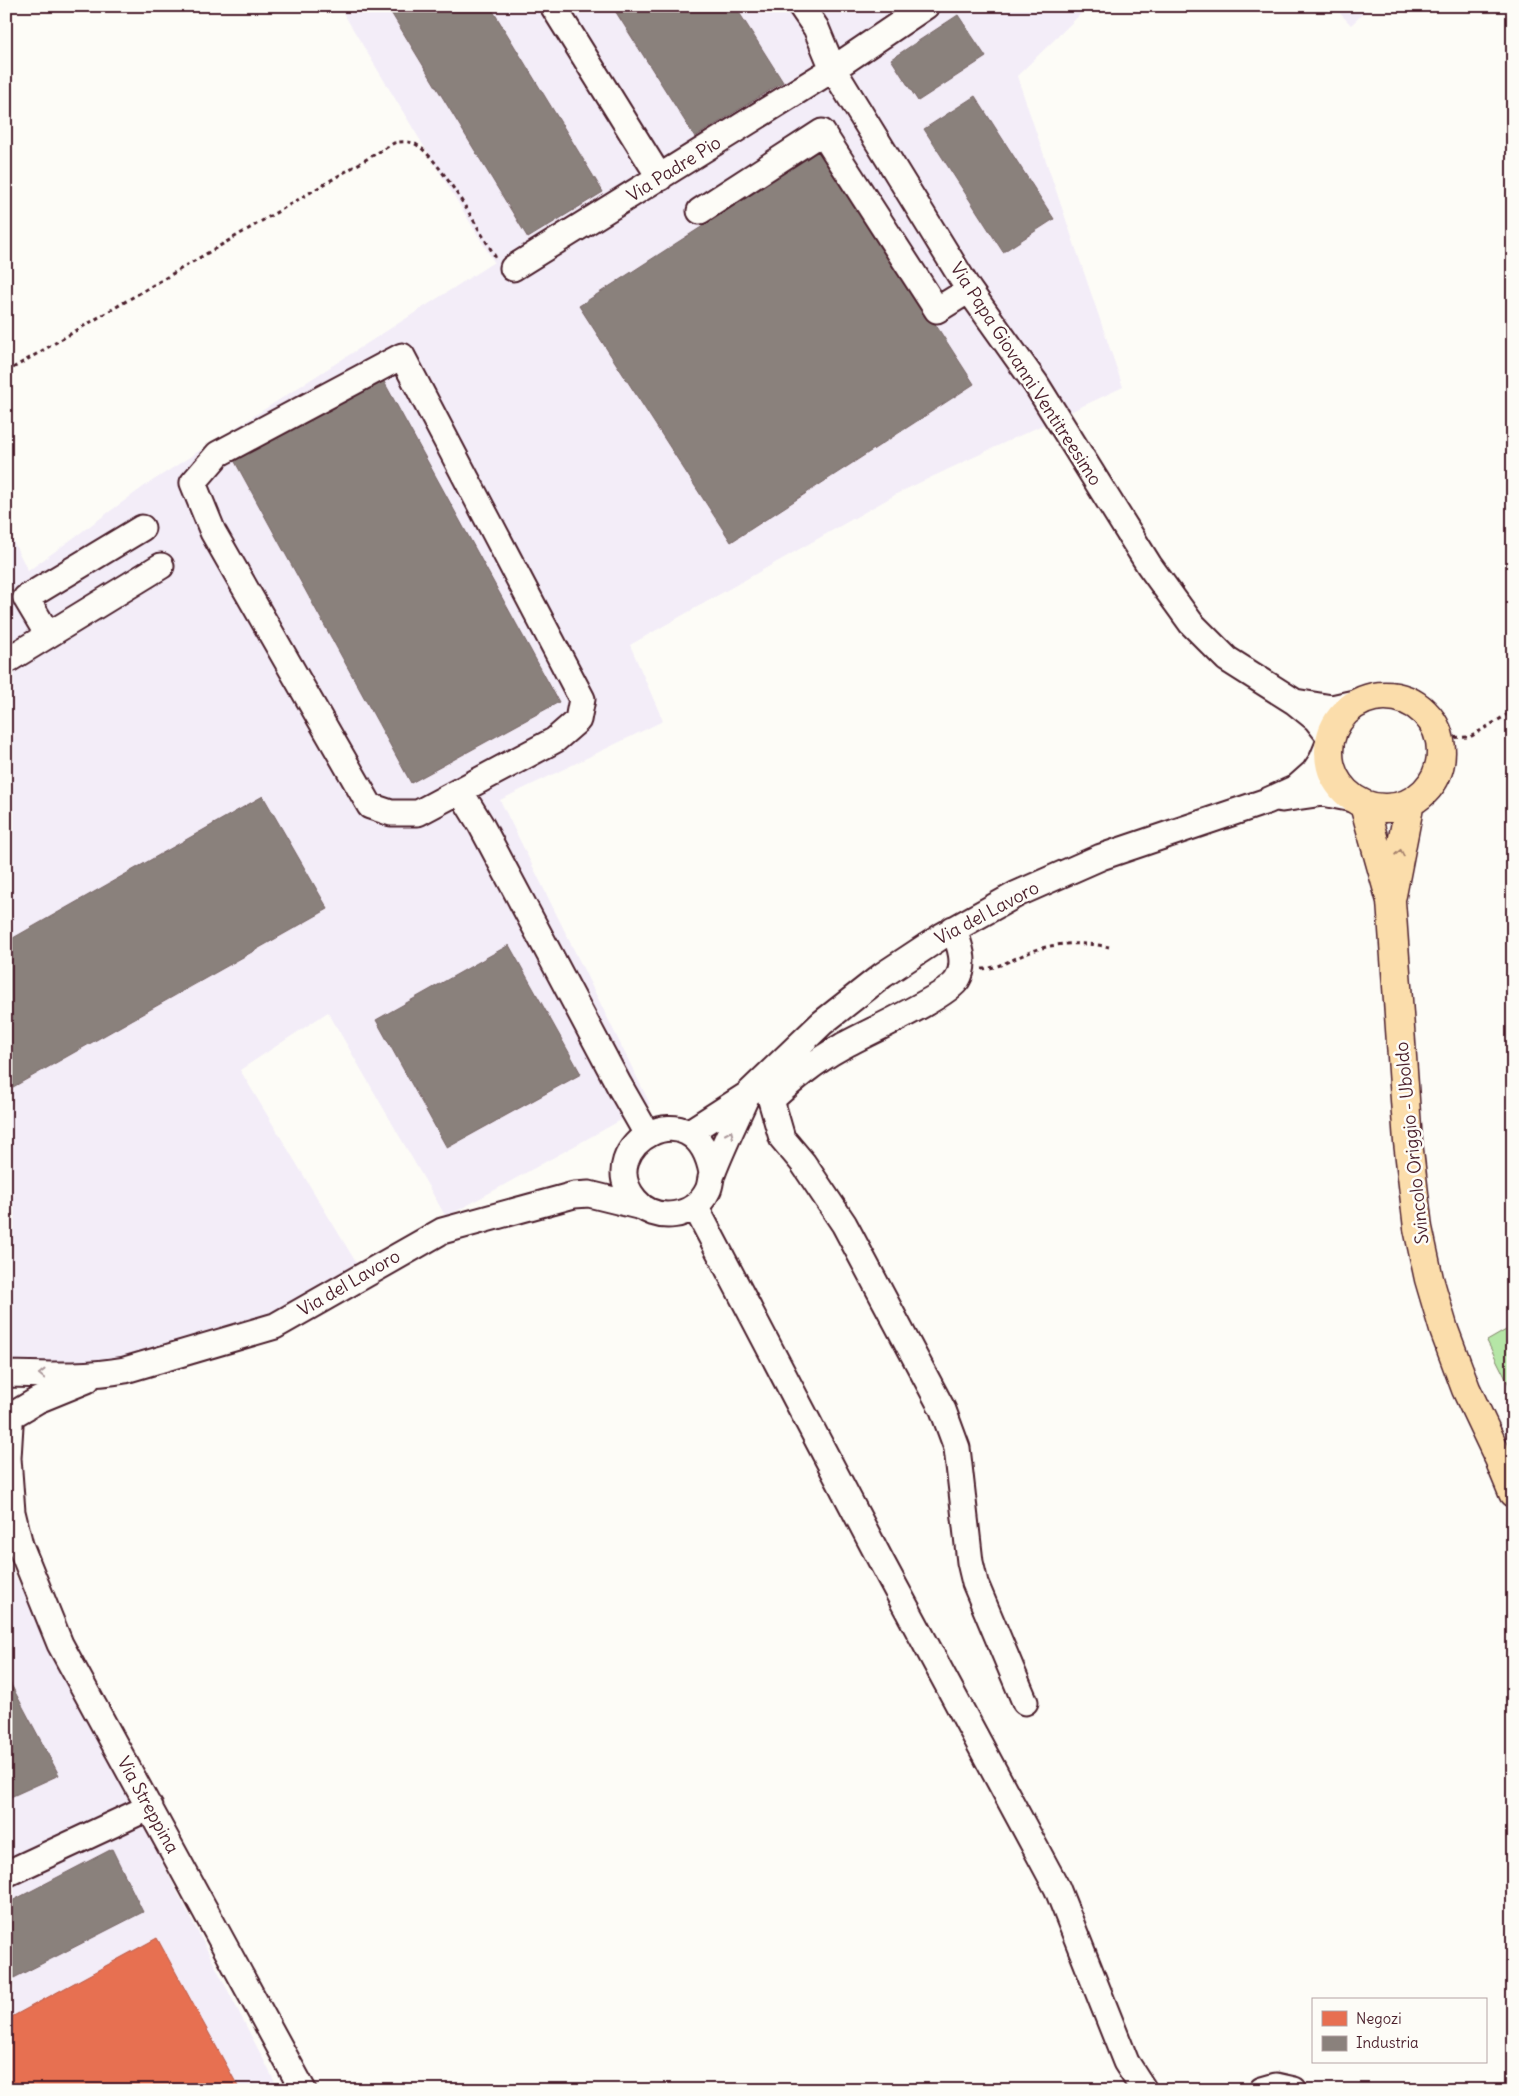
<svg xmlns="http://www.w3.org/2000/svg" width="1519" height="2096" font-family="Delius,sans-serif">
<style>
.built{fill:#f3edf8}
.green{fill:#b5e6a6;stroke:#808268}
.shops{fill:#e76f51;stroke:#b85746}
.industry{fill:#8a817c;stroke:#776464}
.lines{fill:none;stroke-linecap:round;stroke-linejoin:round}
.minor-casing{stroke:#4a1f2b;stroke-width:29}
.major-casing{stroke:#4a1f2b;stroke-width:31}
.highway-casing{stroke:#4a1f2b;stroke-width:31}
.path{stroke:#4a1f2b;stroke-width:3;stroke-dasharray:4 4;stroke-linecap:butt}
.minor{stroke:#fdfcf7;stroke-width:25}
.major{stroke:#fbddab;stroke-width:28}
.highway{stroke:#fbddab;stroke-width:28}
.oneway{stroke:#a27e6b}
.oneway2{stroke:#ac999b}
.labels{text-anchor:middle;stroke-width:5;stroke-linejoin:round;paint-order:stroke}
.street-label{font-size:18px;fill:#4a1f2b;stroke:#fdfcf7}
</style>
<rect width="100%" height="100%" fill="#fdfcf7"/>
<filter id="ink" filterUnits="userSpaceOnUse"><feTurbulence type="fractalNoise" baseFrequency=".02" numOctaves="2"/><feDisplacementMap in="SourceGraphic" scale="10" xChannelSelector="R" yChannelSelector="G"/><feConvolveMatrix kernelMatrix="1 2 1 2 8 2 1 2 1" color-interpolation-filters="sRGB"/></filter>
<g filter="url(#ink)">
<!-- built -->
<path class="built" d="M339 6H1089L1017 76 1123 387 902 491 630 645 663 721 500 800 650 1104 446 1217 328 1012 240 1070 357 1264 272 1320 106 1364H6V527L28 571 146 485 494 262Z
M1333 6H1371L1351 25Z
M6 1558 279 2090H6Z"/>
<!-- green -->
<path class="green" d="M1513 1326V1393L1487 1341Z"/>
<!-- shops -->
<path class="shops" d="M157 1938 240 2090H6V2020Z"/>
<!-- industry -->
<path class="industry" d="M387 6H490L603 192 528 238Z
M612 6H735L783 82 695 137Z
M958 15 986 57 918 101 891 59Z
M975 96 1054 219 1003 252 924 129Z
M822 149 974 384 731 542 579 306Z
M382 378 559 702 411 783 234 460Z
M6 582 15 595 6 601Z
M263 796 328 909 6 1091V942Z
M509 945 581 1074 447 1148 376 1020Z
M6 1675 59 1775 6 1799Z
M112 1849 143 1912 6 1982V1904Z"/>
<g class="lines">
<defs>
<path id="minor" d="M553 6 660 178
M801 6 816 28 833 69 969 290 1036 384 1149 565 1191 623 1227 659 1295 702
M700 211 822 132 937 310 969 290
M513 268 833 69 926 6
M402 356 582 699 578 720 555 740 418 813H391L370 806 213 532 193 483 218 454Z
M48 635 26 598 142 528
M6 661 161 566
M1331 738 1316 719 1295 702 1332 708 1359 702
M460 791 481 825 619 1085 647 1134
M1282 799 1323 793 1353 799
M953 929C960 945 967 964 957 980 948 996 862 1035 841 1047 815 1061 793 1080 771 1100L782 1138 803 1163 844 1224 943 1410 957 1448 970 1562 975 1583 1025 1702
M688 1133 747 1095 822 1023 883 975 942 936 1017 894 1101 857 1267 801 1296 788 1314 772 1322 760 1329 743
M712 1173C696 1084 590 1147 635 1200 655 1224 695 1218 708 1190 711 1184 710 1177 713 1172 723 1146 736 1120 747 1095
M695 1206 880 1559 1057 1888 1126 2062 1144 2090
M6 1374C46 1375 86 1377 125 1370L275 1326 442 1231 574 1195 589 1194 642 1207
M16 1413 38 1400 87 1380
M10 1425 8 1458 12 1512
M6 1501 12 1512 20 1545 60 1644 303 2090
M6 1874 150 1807
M1262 2090 1276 2086 1294 2090"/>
<path id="major" d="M1329 752a56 56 0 1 1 112 0a56 56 0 1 1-112 0Z
M1364 805 1391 901 1408 1142 1418 1228 1429 1279 1444 1330 1466 1389 1512 1486
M1392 895 1410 802"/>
<path id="highway" d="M1501 1464 1513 1493"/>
</defs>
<!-- minor casing -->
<use href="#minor" class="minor-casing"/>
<!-- major casing -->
<use href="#major" class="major-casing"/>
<!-- highway casing -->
<use href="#highway" class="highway-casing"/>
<!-- path -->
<path class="path" d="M6 372 394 143C402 141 410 141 417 145 440 159 480 232 496 258
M1439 738 1470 737 1513 711
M982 969C1000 968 1016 957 1033 951 1056 942 1085 942 1109 947"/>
<!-- minor -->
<use href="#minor" class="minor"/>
<!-- major -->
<use href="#major" class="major"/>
<!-- highway -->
<use href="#highway" class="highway"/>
</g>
<!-- one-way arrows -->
<defs><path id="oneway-chevron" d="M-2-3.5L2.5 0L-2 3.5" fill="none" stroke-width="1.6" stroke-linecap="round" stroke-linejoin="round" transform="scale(1.25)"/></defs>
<use class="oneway" href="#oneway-chevron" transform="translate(1400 853) rotate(-79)"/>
<g class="oneway2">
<use href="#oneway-chevron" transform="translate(730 1134) rotate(-66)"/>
<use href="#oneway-chevron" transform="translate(42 1374) rotate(-179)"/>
</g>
</g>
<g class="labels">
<!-- street labels -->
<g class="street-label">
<text transform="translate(674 169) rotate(-32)" y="6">Via Padre Pio</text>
<text transform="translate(1026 374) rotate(57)" y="6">Via Papa Giovanni Ventitreesimo</text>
<text transform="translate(987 913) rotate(-28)" y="6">Via del Lavoro</text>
<text transform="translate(1412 1143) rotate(-96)" y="6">Svincolo Origgio - Uboldo</text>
<text transform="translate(349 1283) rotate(-30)" y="6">Via del Lavoro</text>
<text transform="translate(148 1805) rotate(61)" y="6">Via Streppina</text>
</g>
</g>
<!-- margin -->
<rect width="1519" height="2096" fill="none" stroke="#fdfcf7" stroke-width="25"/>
<rect x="12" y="12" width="1494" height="2071" fill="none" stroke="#4a1f2b" stroke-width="2" filter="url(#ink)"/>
<!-- legend -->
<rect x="1312" y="1998" width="175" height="65" fill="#fdfcf7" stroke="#b5a4a5"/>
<rect x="1322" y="2011" width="25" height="15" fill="#e76f51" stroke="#b5a4a5"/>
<text x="1356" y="2024" font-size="15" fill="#4a1f2b">Negozi</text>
<rect x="1322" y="2036" width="25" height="15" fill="#8a817c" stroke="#b5a4a5"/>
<text x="1356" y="2048" font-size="15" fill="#4a1f2b">Industria</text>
</svg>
